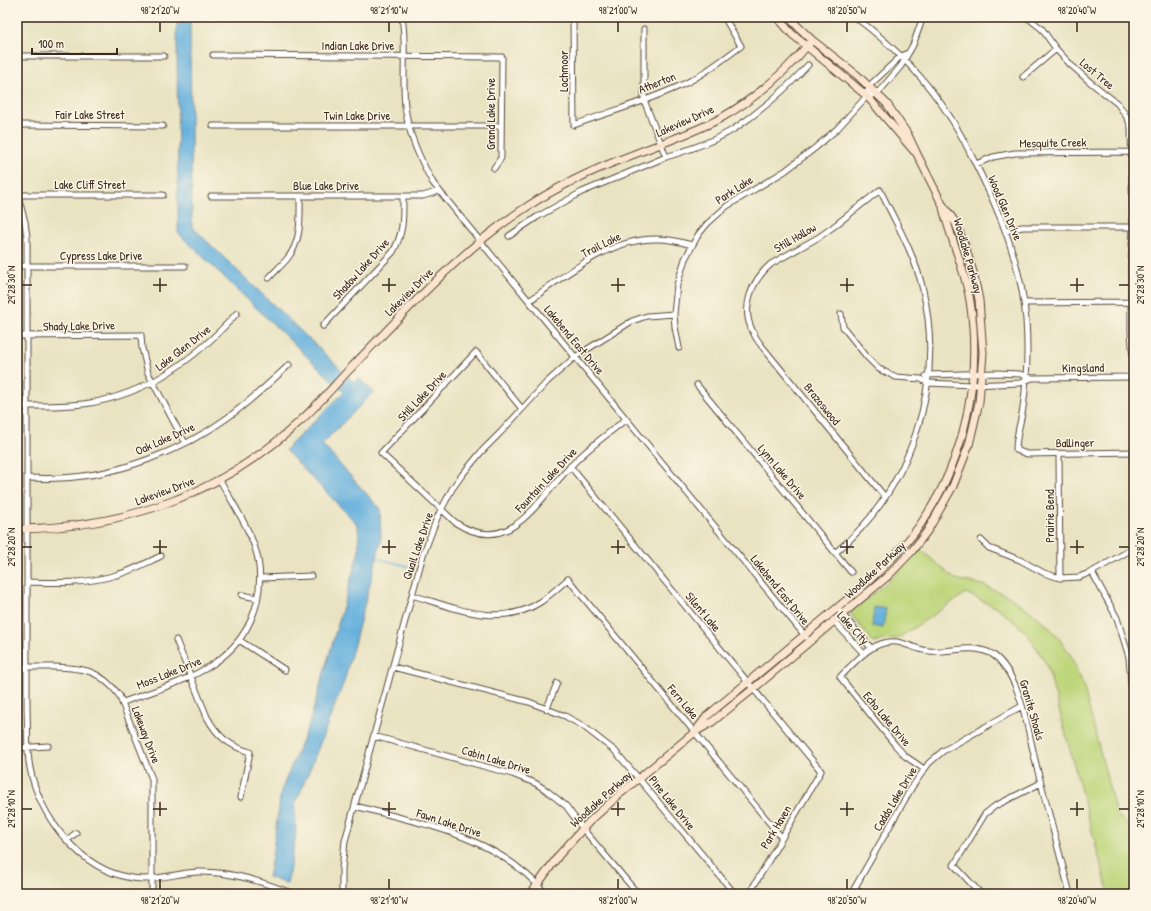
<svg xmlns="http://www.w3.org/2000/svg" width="1151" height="911" font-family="'Patrick Hand',sans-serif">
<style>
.green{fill:#bed67b;stroke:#7c804c}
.water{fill:#65b0dd;stroke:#506d7e}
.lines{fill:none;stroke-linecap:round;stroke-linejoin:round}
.stream{stroke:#65b0dd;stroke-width:1.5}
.street-casing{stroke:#554637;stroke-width:7}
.secondary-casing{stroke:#554637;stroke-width:9}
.street{stroke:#fff;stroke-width:5}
.secondary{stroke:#fce5cf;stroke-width:7}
.ticks{fill:none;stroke:#3b2a1e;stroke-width:1.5}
.labels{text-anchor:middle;stroke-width:3;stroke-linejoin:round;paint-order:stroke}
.street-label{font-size:12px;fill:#3b2a1e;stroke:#fcf5e5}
.neatline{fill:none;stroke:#3b2a1e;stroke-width:1.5}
.ticks-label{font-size:10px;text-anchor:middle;fill:#3b2a1e}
</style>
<rect width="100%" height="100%" fill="#fcf5e5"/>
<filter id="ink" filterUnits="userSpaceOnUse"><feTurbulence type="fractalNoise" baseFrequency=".025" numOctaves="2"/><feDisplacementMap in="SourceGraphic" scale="8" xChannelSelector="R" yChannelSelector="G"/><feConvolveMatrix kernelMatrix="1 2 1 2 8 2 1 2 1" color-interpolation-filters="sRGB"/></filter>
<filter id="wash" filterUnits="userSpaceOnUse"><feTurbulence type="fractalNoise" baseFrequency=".012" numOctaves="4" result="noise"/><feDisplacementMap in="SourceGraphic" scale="16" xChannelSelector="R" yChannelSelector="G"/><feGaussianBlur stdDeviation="0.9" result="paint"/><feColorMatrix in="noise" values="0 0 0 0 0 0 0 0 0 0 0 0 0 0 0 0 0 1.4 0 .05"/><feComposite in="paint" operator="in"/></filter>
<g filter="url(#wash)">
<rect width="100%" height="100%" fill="#e9e3c2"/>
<!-- green -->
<path class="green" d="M920 549 955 579 983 585 1010 597 1037 616 1055 633 1070 654 1083 684 1116 814 1134 829V894H1109L1047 665 1027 633 999 609 966 593 897 639 883 640 874 643 850 613 892 578 911 556 913 557Z"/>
<!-- water -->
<path class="water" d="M190 19 192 227 354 382 358 378 374 392 322 444 380 509 381 542 344 682 310 769 295 805 296 834 287 884 268 877 272 857 281 791 310 721 359 551 358 525 285 450 344 392 178 233 177 20Z
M874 607 886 609 883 628 872 626Z"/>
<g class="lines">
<!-- stream -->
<path class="stream" d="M377 558 414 568"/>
</g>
</g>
<g filter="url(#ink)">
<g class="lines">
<defs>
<path id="street" d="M402 17C407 46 402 76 405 106 408 134 420 159 433 183L529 301 806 637
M573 17 574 125C612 111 652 100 688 82 707 72 724 59 741 46L724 17
M855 17C893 45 927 80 952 120 964 139 973 159 983 179 1005 224 1022 271 1026 320 1028 349 1027 379 1023 408 1021 422 1016 435 1016 450L1027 454 1134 452
M1027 17 1042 29 1056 49 1071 65 1090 82 1118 104 1128 119 1131 127 1133 227 1131 267V331L1134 372
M644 29V100L666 157C689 150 713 142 734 129 761 111 786 89 808 65
M213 55 502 57 501 158 494 168
M17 56H164
M1023 77 1056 49
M867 96 877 94 901 66 913 45 923 17
M17 125 163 126
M213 126H501
M976 164 993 157 1015 153 1132 152
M17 193 25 222 27 237V708C28 731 26 756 32 777 46 827 88 877 143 879 161 879 179 873 197 872 231 871 263 882 294 894
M17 195H163
M211 196H423L439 191
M1006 231 1022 227H1133
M509 236 537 217 582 192 666 157
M17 266H185
M269 278C275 271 281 266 287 259 302 241 300 218 300 196
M529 301C566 275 610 237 659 239 670 239 681 242 692 245
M1024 303 1131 302
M841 314 843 327 867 357 879 369 896 377 921 379 928 383 972 385 1020 383 1032 378
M323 326 393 252C404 232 403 218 403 196
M17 336 141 335 142 348 148 373 185 443
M679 348 675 327 674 314 677 285 685 259 698 235 707 224 727 206 785 171 815 148 837 129 867 96 869 86 901 56 908 53
M926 376 928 375 997 373 1020 374 1032 378 1134 377
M697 385 851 572
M17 406C41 406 66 407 90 403 150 393 197 358 237 313
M522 409 476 352 381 453 456 523C511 558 537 500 570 467 586 449 607 435 626 419
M1059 454 1060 578
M570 466 821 771 749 894
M27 478C38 478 49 479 60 478 116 476 182 451 227 418 250 402 269 383 289 365
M981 540 989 548 1020 560 1044 573 1060 578 1079 577 1092 572 1134 548
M835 553C911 490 945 386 923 290 915 255 896 223 880 190L833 227 819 237 771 264C752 280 740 308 753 332 755 337 758 341 761 345L885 497
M1092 572 1117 618 1129 657 1134 716
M261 578 311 576
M27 582C57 583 87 584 116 575 132 571 146 563 161 556
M242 595 257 598
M412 595C455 608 501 629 542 601 551 594 560 586 568 579L782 838
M837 608 871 648
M833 620 864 654
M176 640 207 717C217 736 229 746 250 752L241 797
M239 640 285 670
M17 667C29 667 42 667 54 667 84 668 100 670 119 695L152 779V894
M393 667 529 702 565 716 583 726 615 751 639 779 735 894
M123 702C178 682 241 668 257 602 261 583 261 566 255 548 248 525 231 501 220 480
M547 708 557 683
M374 736 512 774 535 783 546 790 566 806 583 829 638 894
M17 748 48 746
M924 769 905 756 896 746 840 677C855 662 873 639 897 642 908 644 918 650 929 651 951 653 971 643 992 654 1003 661 1010 674 1015 685 1026 711 1030 740 1037 768 1048 810 1059 852 1070 894
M355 806C425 825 496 835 546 894
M67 840 76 833
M19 894 20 893
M342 894V869L345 841 423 555 437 518 452 489 462 475 482 451 501 432 547 382 575 357 632 321 647 316 674 314
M864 894 854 889 912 787 929 763 943 751 1022 706
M981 894 954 865 985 814 995 806 1041 783"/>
<path id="secondary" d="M777 17 792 34 867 96 914 151
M17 529C123 528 220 495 298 423 316 407 332 388 348 371 404 313 457 253 525 208 558 186 595 169 632 155 662 143 693 133 721 118 756 98 787 71 812 40
M698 728 707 716 860 589C882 569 903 549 920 525 965 461 982 378 970 301 965 269 951 240 943 208
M529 894 532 892 559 855 589 822 621 793 695 732 712 722 753 689 889 575 912 551 928 530 953 486 969 445 979 402 983 353 979 300 973 272 965 246 955 222 942 204 917 154 908 135 887 104 857 75 812 40 788 17"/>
</defs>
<!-- street casing -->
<use href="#street" class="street-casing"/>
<!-- secondary casing -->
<use href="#secondary" class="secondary-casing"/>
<!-- street -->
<use href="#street" class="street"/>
<!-- secondary -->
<use href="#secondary" class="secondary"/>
</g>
</g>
<!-- ticks -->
<path class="ticks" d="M160 22V32M389 22V32M618 22V32M847 22V32M1077 22V32M160 278V292M389 278V292M618 278V292M847 278V292M1077 278V292M22 285H32M153 285H167M382 285H396M611 285H625M840 285H854M1070 285H1084M1119 285H1129M160 540V554M389 540V554M618 540V554M847 540V554M1077 540V554M22 547H32M153 547H167M382 547H396M611 547H625M840 547H854M1070 547H1084M1119 547H1129M160 802V816M389 802V816M618 802V816M847 802V816M1077 802V816M22 809H32M153 809H167M382 809H396M611 809H625M840 809H854M1070 809H1084M1119 809H1129M160 879V889M389 879V889M618 879V889M847 879V889M1077 879V889"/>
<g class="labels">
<!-- street labels -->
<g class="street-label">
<text x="358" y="50">Indian Lake Drive</text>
<text transform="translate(564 71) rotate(-90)" y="4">Lochmoor</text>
<text transform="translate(1097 74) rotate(40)" y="4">Lost Tree</text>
<text transform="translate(657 83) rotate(-22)" y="4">Atherton</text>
<text transform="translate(491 114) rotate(-90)" y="4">Grand Lake Drive</text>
<text x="90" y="119">Fair Lake Street</text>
<text x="357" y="120">Twin Lake Drive</text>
<text transform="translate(685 121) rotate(-24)" y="4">Lakeview Drive</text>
<text transform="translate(1053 143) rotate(-1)" y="4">Mesquite Creek</text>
<text x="90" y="189">Lake Cliff Street</text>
<text x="326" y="190">Blue Lake Drive</text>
<text transform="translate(734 190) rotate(-33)" y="4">Park Lake</text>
<text transform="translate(1005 208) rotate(67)" y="4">Wood Glen Drive</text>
<text transform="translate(795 238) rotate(-30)" y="4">Still Hollow</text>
<text transform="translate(601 245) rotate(-26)" y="4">Trail Lake</text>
<text x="101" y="260">Cypress Lake Drive</text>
<text transform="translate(968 256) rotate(74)" y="4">Woodlake Parkway</text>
<text transform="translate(361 269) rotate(-48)" y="4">Shadow Lake Drive</text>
<text transform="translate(409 292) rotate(-45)" y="4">Lakeview Drive</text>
<text transform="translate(79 326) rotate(-1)" y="4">Shady Lake Drive</text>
<text transform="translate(574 340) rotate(50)" y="4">Lakebend East Drive</text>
<text transform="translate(183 348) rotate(-38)" y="4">Lake Glen Drive</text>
<text transform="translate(1083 368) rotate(-1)" y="4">Kingsland</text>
<text transform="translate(422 396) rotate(-47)" y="4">Still Lake Drive</text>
<text transform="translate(822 404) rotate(51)" y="4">Brazoswood</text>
<text transform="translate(165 439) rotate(-24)" y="4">Oak Lake Drive</text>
<text transform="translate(1075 443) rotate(-1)" y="4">Ballinger</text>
<text transform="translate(782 472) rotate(50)" y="4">Lynn Lake Drive</text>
<text transform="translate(546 480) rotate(-47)" y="4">Fountain Lake Drive</text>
<text transform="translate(165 491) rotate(-20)" y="4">Lakeview Drive</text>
<text transform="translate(1050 516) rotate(-90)" y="4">Prairie Bend</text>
<text transform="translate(418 546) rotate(-71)" y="4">Quail Lake Drive</text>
<text transform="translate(875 570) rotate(-43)" y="4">Woodlake Parkway</text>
<text transform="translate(780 590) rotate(51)" y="4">Lakebend East Drive</text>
<text transform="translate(703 612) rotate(50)" y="4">Silent Lake</text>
<text transform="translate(853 628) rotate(47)" y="4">Lake City</text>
<text transform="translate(169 673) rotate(-22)" y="4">Moss Lake Drive</text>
<text transform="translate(683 702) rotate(50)" y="4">Fern Lake</text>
<text transform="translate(1032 710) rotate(74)" y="4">Granite Shoals</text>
<text transform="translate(887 719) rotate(50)" y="4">Echo Lake Drive</text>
<text transform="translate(146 735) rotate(69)" y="4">Lakeway Drive</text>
<text transform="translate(496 760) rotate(17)" y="4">Cabin Lake Drive</text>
<text transform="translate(601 799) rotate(-42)" y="4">Woodlake Parkway</text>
<text transform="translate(895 799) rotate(-59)" y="4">Caddo Lake Drive</text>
<text transform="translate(672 803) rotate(51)" y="4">Pine Lake Drive</text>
<text transform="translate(449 823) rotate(18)" y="4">Fawn Lake Drive</text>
<text transform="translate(776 827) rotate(-59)" y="4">Park Haven</text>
</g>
</g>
<!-- margin -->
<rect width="1151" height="911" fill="none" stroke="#fcf5e5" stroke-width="44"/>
<!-- scale -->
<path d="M32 48v6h85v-6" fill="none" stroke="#3b2a1e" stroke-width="2"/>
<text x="38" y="48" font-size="12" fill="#3b2a1e" stroke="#fcf5e5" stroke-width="3" paint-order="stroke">100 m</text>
<rect x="22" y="22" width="1107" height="867" class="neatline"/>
<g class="ticks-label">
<text x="160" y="14">98°21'20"W</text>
<text x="389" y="14">98°21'10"W</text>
<text x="618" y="14">98°21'00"W</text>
<text x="847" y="14">98°20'50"W</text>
<text x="1077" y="14">98°20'40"W</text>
<text transform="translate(11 285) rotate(-90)" y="4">29°28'30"N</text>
<text transform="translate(1140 285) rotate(-90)" y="4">29°28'30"N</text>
<text transform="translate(11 547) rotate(-90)" y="4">29°28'20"N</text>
<text transform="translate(1140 547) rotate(-90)" y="4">29°28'20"N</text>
<text transform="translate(11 809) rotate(-90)" y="4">29°28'10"N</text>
<text transform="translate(1140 809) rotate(-90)" y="4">29°28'10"N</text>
<text x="160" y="904">98°21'20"W</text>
<text x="389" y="904">98°21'10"W</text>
<text x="618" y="904">98°21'00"W</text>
<text x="847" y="904">98°20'50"W</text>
<text x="1077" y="904">98°20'40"W</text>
</g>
</svg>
